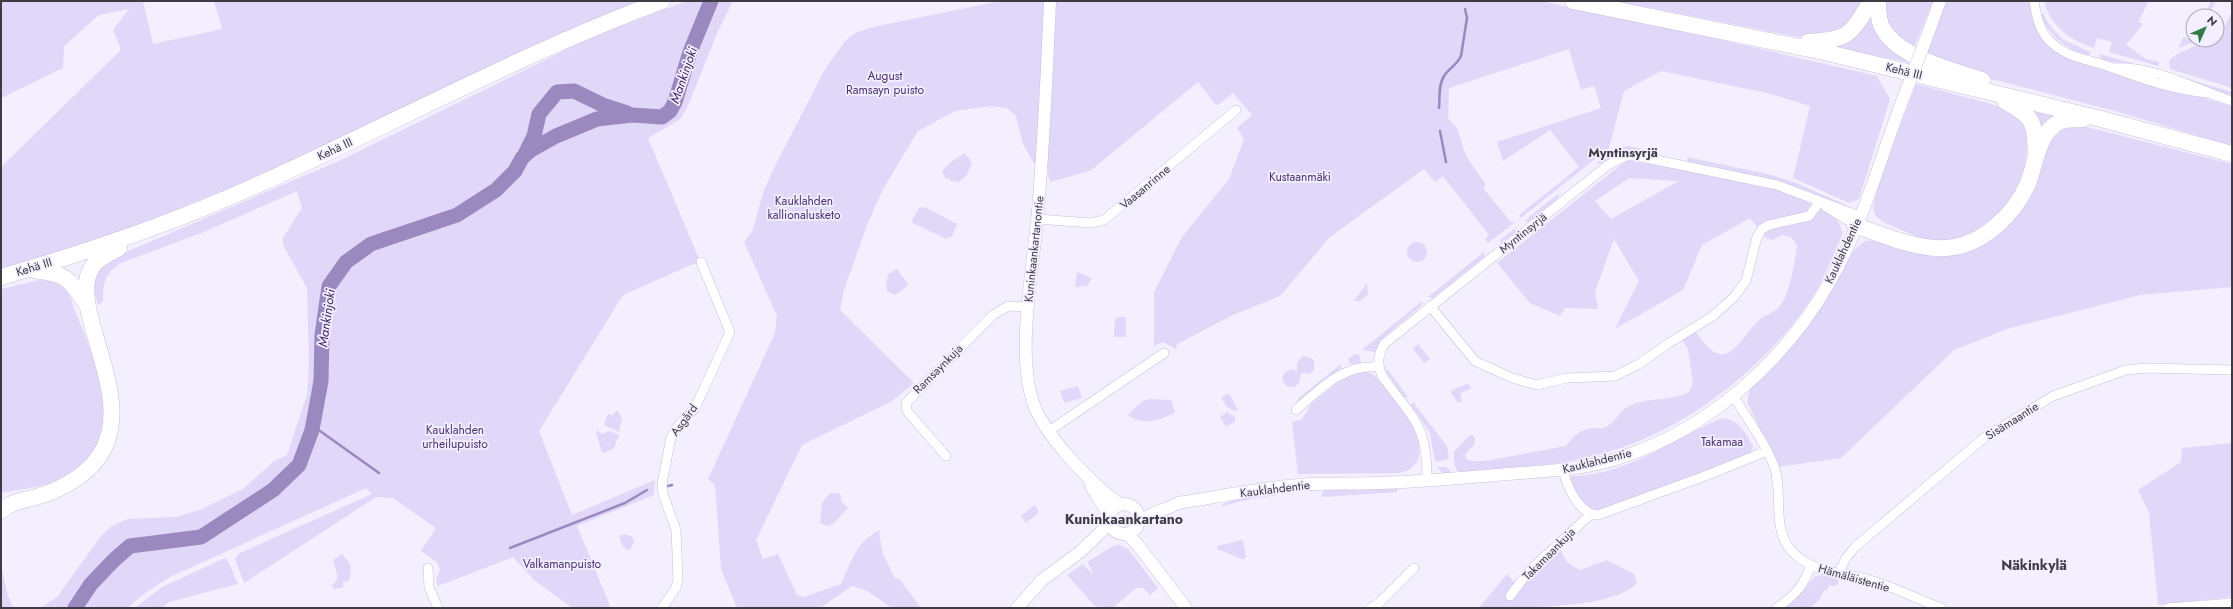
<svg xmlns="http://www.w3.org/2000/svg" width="2233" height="609" font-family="Jost,sans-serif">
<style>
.green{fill:#e1d7f9;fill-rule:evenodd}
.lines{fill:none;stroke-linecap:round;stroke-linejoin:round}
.stream{stroke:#9a89bf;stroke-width:2.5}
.river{stroke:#9a89bf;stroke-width:15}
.minor-casing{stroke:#c8c1da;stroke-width:10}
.tertiary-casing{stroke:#c8c1da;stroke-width:13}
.trunk-casing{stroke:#c8c1da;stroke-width:17}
.minor{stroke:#fff;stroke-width:9}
.tertiary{stroke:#fff;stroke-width:12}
.trunk{stroke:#fff;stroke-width:16}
.tertiary-bridge-casing{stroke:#c8c1da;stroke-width:13;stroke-linecap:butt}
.tertiary-bridge{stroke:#fff;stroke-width:12}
.labels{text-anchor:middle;stroke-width:3.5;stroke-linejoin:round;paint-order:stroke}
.street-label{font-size:12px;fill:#3e3b45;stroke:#f3effe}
.park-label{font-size:12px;fill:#4b3174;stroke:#f3effe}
.water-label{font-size:13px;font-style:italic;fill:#3e2466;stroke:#f3effe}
.neighbourhood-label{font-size:13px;font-weight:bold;fill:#3e3b45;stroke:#f3effe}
.quarter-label{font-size:14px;font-weight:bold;fill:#3e3b45;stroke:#f3effe}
</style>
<rect width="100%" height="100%" fill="#f3effe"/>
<!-- green -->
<path class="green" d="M13 1H143L153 44 222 29 214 1H643L239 184 116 234 1 269V167L121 50 113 30 129 9 99 15 64 46 63 68 1 98V2Z
M687 1H733L718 31 687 108 679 120 648 138 700 261 623 295 539 431 572 515 655 480 654 495 577 526 611 608H572L534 580 513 557 438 586 436 581 440 569 437 562 421 551 436 528 393 498 376 497 244 583 235 559 238 554 372 494 366 488 170 577 145 593 127 608H40L57 597 102 535 112 526 127 519 176 517 202 509 243 489 274 461 287 455 307 395 309 364 307 288 283 245V238L302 208 297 191 204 232 121 263C104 275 103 282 103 302L98 305 92 284 101 267 117 256 341 160 594 36Z
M1000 1H1046L1037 169 1023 144 1016 116 1007 108 991 106 955 111 918 131 882 191 867 225 844 290 840 310 914 383 892 401 802 445 756 540 763 559 778 554 797 595 804 597 841 584C852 561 856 540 881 530L879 533 883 554 894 577 901 581 921 608H892L867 591 852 586 820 608H737L721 569 715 485 708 479 775 333 777 316 744 242 752 232 764 190 773 170 825 69 846 40 855 33 873 27Z
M1056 1H1540L1695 34 1877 76 1890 99 1859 199 1849 203 1793 178 1810 106 1767 93 1661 71 1624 91 1609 148 1521 218 1519 215 1579 167 1550 130 1503 161 1497 142 1601 108 1594 86 1581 90 1569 49 1449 88 1448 118 1457 128 1466 156 1486 185 1483 188 1510 221 1514 223 1488 243 1485 239 1489 235 1443 176 1435 182 1424 169 1330 237 1280 296 1233 315 1177 344 1176 349 1163 342 1154 346V292L1182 237 1229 179 1244 139 1237 128 1252 115 1233 93 1218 105 1215 104 1198 82 1090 171 1050 182 1047 167Z
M1615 1H1865C1842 35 1840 38 1798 37Z
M1882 1H1933L1913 50 1888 27Z
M1946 1H2030C2031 29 2044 46 2068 59L2232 106V146L2115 111 1995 80 1926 56Z
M2044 1H2149L2138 22 2143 24 2126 45 2146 59 2159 62 2158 66 2109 52 2112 42 2097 38 2094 48C2070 40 2051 27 2044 1Z
M2211 1H2216L2208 16H2204Z
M2232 12V88L2170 69 2169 62C2176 50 2195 49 2206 40H2217V36L2223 29Z
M2043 13 2048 23 2062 39 2092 53 2087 55C2066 49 2047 35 2041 14Z
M1874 14 1925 66 1830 46Z
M2193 36V40H2199L2178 48 2184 37 2191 40Z
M2100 54 2144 67V69L2104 60 2099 56Z
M2178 76 2232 92V97Z
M1916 84 2002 107 2022 119 2028 133 2025 167 2017 191 2007 205 1986 226 1948 243 1922 239 1883 222 1875 215 1873 208 1878 185Z
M2029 109 2059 116 2043 131Z
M2075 124 2232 164V287L2140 295 2007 329 1954 350 1841 458 1778 467 1747 402 1750 389 1812 321 1854 250 1865 241 1880 240C1897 245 1916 254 1933 256 1966 260 2017 223 2032 195 2047 167 2039 136 2075 124Z
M1629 146 1651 151C1643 156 1633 150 1625 151 1615 154 1605 165 1596 164 1605 155 1615 148 1629 146Z
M965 153 972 163 967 175 959 182 950 181 949 178 946 179 942 171 952 161Z
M1687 157 1772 175 1796 183 1846 205 1843 206 1770 179 1688 162Z
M1627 160 1751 182 1793 195 1826 211 1838 221 1843 233C1832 259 1821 286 1805 308 1758 373 1682 432 1604 453 1557 467 1509 468 1460 472 1453 468 1454 459 1454 452L1469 436 1472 435 1475 438 1474 445 1465 454 1466 459 1472 461H1485L1566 446C1573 437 1580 429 1593 428 1596 428 1600 429 1603 428 1615 425 1619 410 1631 405 1650 397 1670 402 1689 392L1693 383 1688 349 1682 340 1695 331C1724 374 1733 349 1757 322 1762 316 1771 314 1777 309 1789 300 1795 261 1797 246L1792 238 1782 235 1773 240 1766 238 1750 218 1702 245 1683 290 1615 329 1639 281 1614 239 1595 292 1598 309 1565 308 1560 316 1530 303 1497 263ZM1629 178 1677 181V182L1611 219 1595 201Z
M1558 194 1559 196C1552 207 1539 214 1529 222L1524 221Z
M924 207 957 224 952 236 946 239 911 222 919 208Z
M1515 228 1516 232 1501 244 1500 240Z
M1407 252a10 10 0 1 1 20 0a10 10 0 1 1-20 0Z
M1484 252 1485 256 1483 258 1433 298 1428 297Z
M897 269 909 285 895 295 888 292 886 286 888 274Z
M1077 272 1092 278 1087 286 1075 287Z
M43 279C51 280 62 280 67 289 70 294 72 303 74 309 88 343 107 383 104 422 103 435 95 451 87 461 68 485 28 488 1 493V289Z
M1367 283 1368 295 1359 301H1354Z
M1421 302H1423L1421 306 1384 337 1375 352 1362 350Z
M1118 317H1126V337H1114L1115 319Z
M1418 344 1430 359 1424 363 1413 349Z
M1355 354 1360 356 1361 363 1350 364 1348 359Z
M1303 356 1309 357 1314 360V370L1310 374 1301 373 1299 383 1295 387 1286 386 1282 379 1284 373 1291 369 1297 371V363Z
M1341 364V368L1294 405 1299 398Z
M1385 370H1388L1408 397H1404Z
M1365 371 1373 374C1391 397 1427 428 1418 461L1409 470 1399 473 1298 474 1292 422 1302 419 1312 403 1347 375Z
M1469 383 1471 389 1462 392 1460 397 1462 401 1458 403 1450 391Z
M1078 386 1082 398 1064 403 1060 391Z
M1229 393 1238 410 1235 411 1227 407 1221 398Z
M1149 399 1171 400 1175 412C1161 421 1140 426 1128 415L1141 402Z
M1413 402 1443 441 1447 447 1449 459 1435 462 1430 433 1411 405Z
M617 410 622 418 619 432 604 425 608 414 612 415Z
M1227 412 1235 417V421L1226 427 1220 417Z
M1722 418C1739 420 1745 432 1753 446L1751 454 1599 512C1582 509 1576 492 1570 477L1572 476C1626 476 1674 438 1722 418Z
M597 430 602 434 610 431 619 435 614 448 604 453 602 452 596 433Z
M2232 443V597L2158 605 2149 512 2138 490 2181 462 2182 448Z
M1437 467H1446L1450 470V474L1442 473Z
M1397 488V492L1322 497V493L1327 489Z
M830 493H838L841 495V501L848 508 834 523 827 526 820 523 822 503Z
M1263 494H1278V495L1250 499 1223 506 1221 505 1240 497Z
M1034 505 1038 509V513L1026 523 1021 516Z
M1119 520a5 5 0 1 1 10 0a5 5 0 1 1-10 0Z
M625 534 632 537 634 541 631 549 628 550 623 547 619 536Z
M1559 537C1562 556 1563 563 1581 570L1607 560 1634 574 1637 583C1615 609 1517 608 1479 608L1507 574 1514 582Z
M1243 540 1246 558 1242 559 1217 549V546Z
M1119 545 1128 549 1158 588 1150 595 1143 588H1136L1113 608 1095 606 1067 575 1083 564 1092 574 1093 573 1087 562 1113 546Z
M342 554 351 565 350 580 342 583 344 587 334 589 332 586 338 578 333 560Z
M225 558 229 563 238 584 169 602 162 608H135L162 587Z
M1 565 8 597 14 608H1Z
M1822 575 1839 578 1838 584 1835 586 1829 585 1827 590 1823 591 1820 599 1810 608H1783L1803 592 1814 577Z"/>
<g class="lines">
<!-- stream -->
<path class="stream" d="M1439 108C1440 98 1438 85 1444 76 1449 68 1457 65 1461 56L1467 18 1465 9
M1440 131 1446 162
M313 426 379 473
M668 486 672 485
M510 548 625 503 647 490"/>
<!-- river -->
<path class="river" d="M525 154 534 136 539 114 557 92 574 91 605 106 627 113
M75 608 91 584 114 560 130 546 201 537 273 490 299 465 312 430 321 381 322 335 329 286 346 262 371 244 457 215 496 190 515 171 522 158 531 150 556 136 597 119 632 115 662 117 670 111 675 102 690 52 711 1"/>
<defs>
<path id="minor" d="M2034 1C2036 17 2040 34 2053 44 2070 59 2093 60 2113 68 2143 79 2174 90 2207 93
M2113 68C2154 65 2194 89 2232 101
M1826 207 1855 225
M1038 219 1090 223 1104 220 1236 110
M1430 306 1475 361 1512 378 1537 385 1567 378 1615 376 1639 364 1669 343 1713 316 1734 297 1746 281 1757 237 1762 229 1769 225 1809 216 1819 203
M1733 395C1747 419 1766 443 1775 469 1784 500 1769 534 1798 557 1817 573 1847 573 1870 580 1894 587 1917 599 1941 608
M1296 410C1321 388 1343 364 1379 367
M1049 431 1164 353
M946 456 907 411 906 403 993 315 1008 306 1028 307
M1563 470C1567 486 1578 514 1598 515L1705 476 1767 451
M1427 481C1428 423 1412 418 1382 376 1377 364 1378 355 1384 344L1608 165 1624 157 1632 155 1777 185 1859 216
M428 568 429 587 438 608
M1839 572 1846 558 1855 547 1985 437 2053 396 2126 370 2146 368 2232 370
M1510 596 1530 570 1591 514
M662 608 676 588 678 578 676 530 663 494 662 484 671 437 677 427 695 408 730 332 701 262
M1371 608 1378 604 1414 568
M1777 608C1796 594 1803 587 1811 565
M2168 608 2232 603"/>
<path id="tertiary" d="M1050 1C1047 71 1044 140 1038 210 1034 266 1015 353 1034 405 1046 437 1093 486 1121 505
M1926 39 1940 1
M1091 486 1109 515
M1109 519a15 15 0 1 1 30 0a15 15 0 1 1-30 0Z
M1138 523C1150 512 1165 511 1178 503 1223 496 1269 486 1315 484 1344 483 1373 484 1402 482 1438 480 1473 477 1508 474 1546 471 1585 470 1622 457 1708 429 1784 362 1829 283 1861 228 1879 163 1901 104
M1127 534 1137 544 1186 608
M1017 608 1042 580 1080 552 1109 524"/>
<path id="trunk" d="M1573 1 1824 52 2101 119 2232 154
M1878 1C1878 9 1878 17 1881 25 1895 57 1952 70 1982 80
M1808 42C1849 39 1850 36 1871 1
M2005 101C2034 118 2034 119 2036 154
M1855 225C1881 235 1919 250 1946 248 1982 246 2015 214 2028 183 2036 163 2038 133 2059 122 2066 118 2076 120 2083 119
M34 270C67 274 69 278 87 305
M1 277C88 252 173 223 255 186 391 125 522 53 662 1
M1 511C13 500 28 500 43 495 68 486 92 472 104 448 133 389 67 307 92 267 98 258 109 253 119 248"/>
</defs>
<!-- minor casing -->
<use href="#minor" class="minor-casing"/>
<!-- tertiary casing -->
<use href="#tertiary" class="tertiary-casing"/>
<!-- trunk casing -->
<use href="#trunk" class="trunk-casing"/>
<!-- minor -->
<use href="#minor" class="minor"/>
<!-- tertiary -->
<use href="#tertiary" class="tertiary"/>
<!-- trunk -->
<use href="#trunk" class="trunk"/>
<defs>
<path id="tertiary-bridge" d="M1901 104 1926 39"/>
</defs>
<!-- tertiary-bridge casing -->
<use href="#tertiary-bridge" class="tertiary-bridge-casing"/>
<!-- tertiary-bridge -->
<use href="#tertiary-bridge" class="tertiary-bridge"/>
</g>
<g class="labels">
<!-- street labels -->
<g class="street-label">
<text transform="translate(1904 71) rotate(14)" y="4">Kehä III</text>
<text transform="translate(335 149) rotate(-25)" y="4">Kehä III</text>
<text transform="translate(1145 187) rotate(-40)" y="4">Vaasanrinne</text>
<text transform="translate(1523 233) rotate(-39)" y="4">Myntinsyrjä</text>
<text transform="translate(1034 249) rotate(-84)" y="4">Kuninkaankartanontie</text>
<text transform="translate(1843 251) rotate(-65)" y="4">Kauklahdentie</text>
<text transform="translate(34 267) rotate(-17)" y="4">Kehä III</text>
<text transform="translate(938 369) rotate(-45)" y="4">Ramsaynkuja</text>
<text transform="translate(684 420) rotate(-54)" y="4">Asgård</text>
<text transform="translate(2012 421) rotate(-32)" y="4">Sisämaantie</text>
<text transform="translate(1597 461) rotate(-14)" y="4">Kauklahdentie</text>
<text transform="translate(1275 489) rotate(-7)" y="4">Kauklahdentie</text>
<text transform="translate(1549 554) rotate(-45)" y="4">Takamaankuja</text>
<text transform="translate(1854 578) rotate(16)" y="4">Hämäläistentie</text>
</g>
<!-- park labels -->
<g class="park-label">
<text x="885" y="80">August<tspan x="885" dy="14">Ramsayn puisto</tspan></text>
<text x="1300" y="181">Kustaanmäki</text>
<text x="804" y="205">Kauklahden<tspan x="804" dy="14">kallionalusketo</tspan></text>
<text x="455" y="434">Kauklahden<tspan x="455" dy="14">urheilupuisto</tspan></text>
<text x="1722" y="446">Takamaa</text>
<text x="562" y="568">Valkamanpuisto</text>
</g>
<!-- water labels -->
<g class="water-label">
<text transform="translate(683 75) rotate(-71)" y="5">Mankinjoki</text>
<text transform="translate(326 318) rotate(-82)" y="5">Mankinjoki</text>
</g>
<!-- neighbourhood labels -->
<g class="neighbourhood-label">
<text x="1623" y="157">Myntinsyrjä</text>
</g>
<!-- quarter labels -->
<g class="quarter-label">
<text x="1124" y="524">Kuninkaankartano</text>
<text x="2034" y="570">Näkinkylä</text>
</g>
</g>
<!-- border -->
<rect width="2233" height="609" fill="none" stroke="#3e3b45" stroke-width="4"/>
<!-- north arrow -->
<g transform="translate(2205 28) rotate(45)"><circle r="19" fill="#f3effe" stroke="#aba7b4"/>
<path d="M0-3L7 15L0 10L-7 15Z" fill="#327b49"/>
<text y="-6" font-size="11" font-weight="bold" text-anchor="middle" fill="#3e3b45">N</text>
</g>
</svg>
